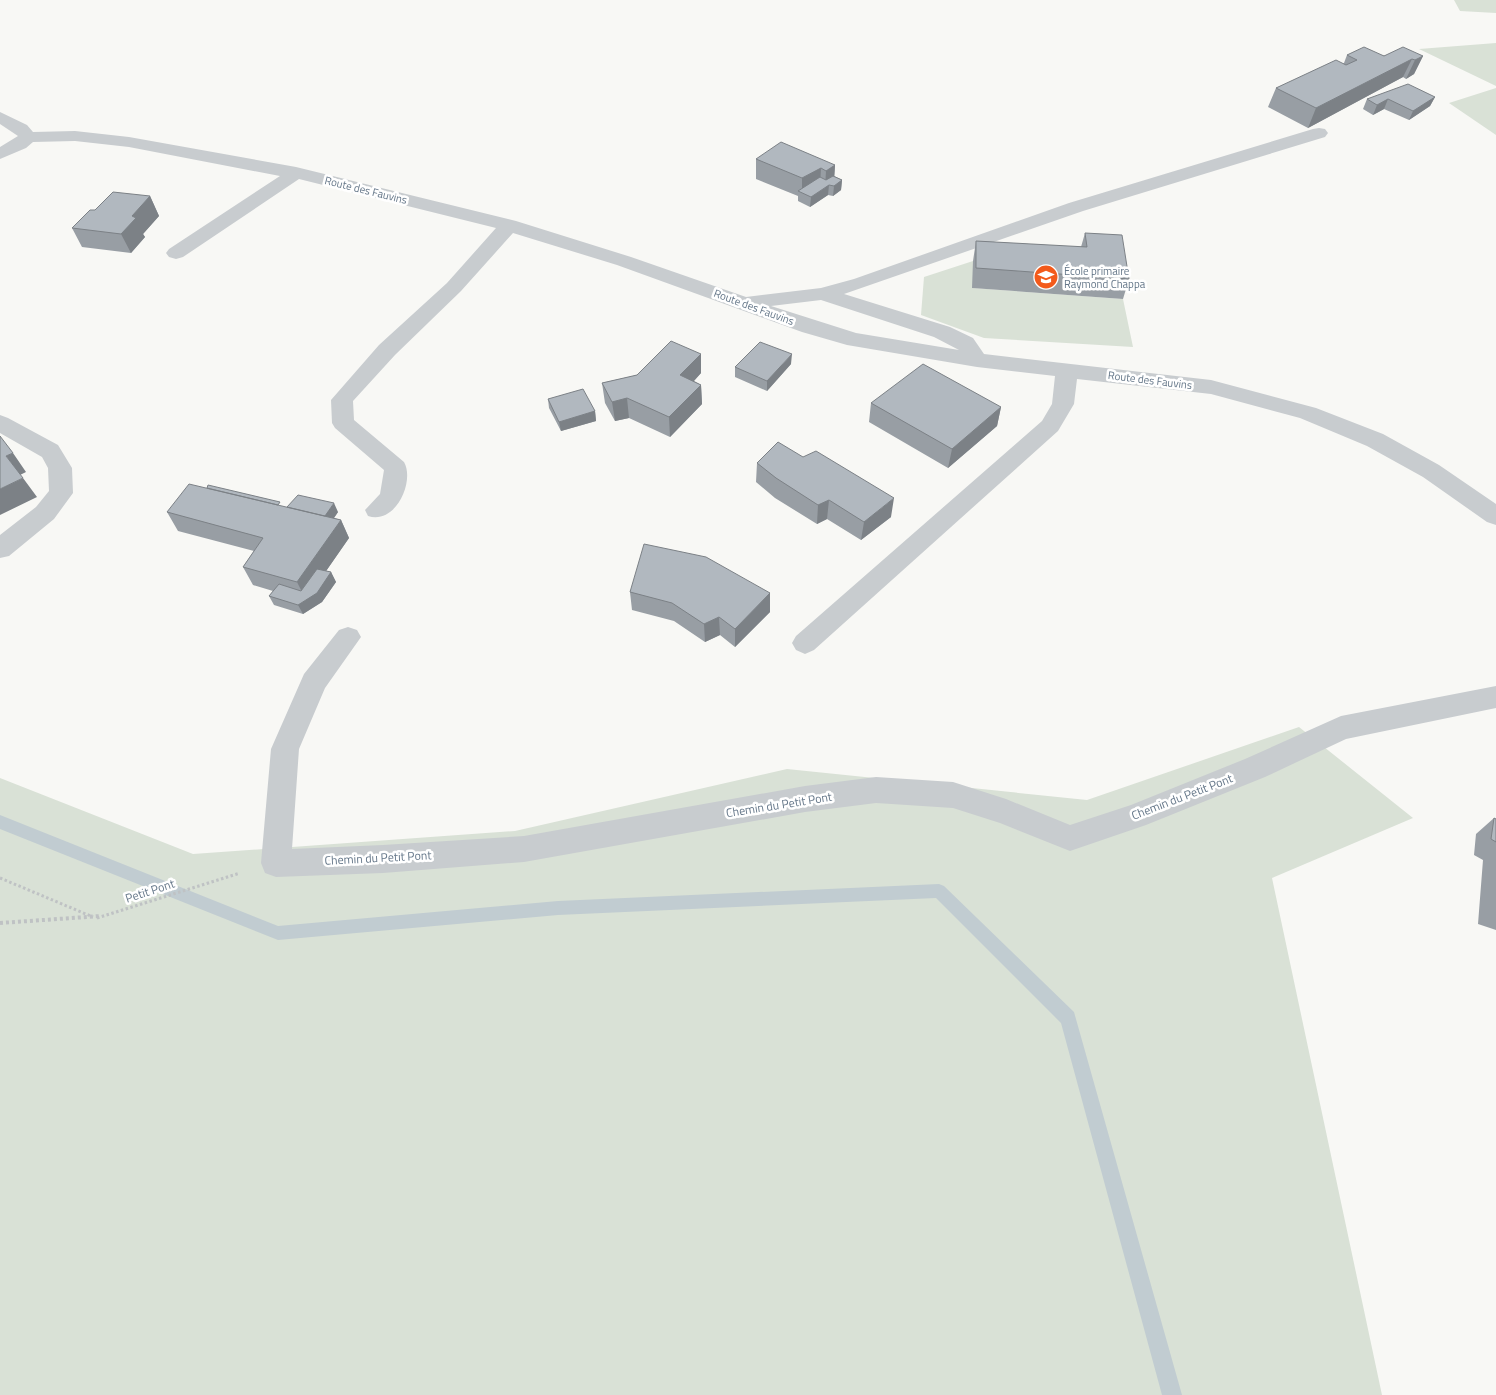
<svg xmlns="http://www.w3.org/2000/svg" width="1496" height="1395" font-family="'Titillium Web',sans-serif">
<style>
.green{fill:#d9e1d6}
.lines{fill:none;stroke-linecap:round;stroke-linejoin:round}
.stream{fill:#c1ccd1;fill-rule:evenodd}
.path-far1{stroke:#bfc2c4;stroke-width:3;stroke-dasharray:2.5 2.5;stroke-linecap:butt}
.path{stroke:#bfc2c4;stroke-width:4;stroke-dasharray:3 3;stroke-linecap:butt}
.minor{fill:#c8cccf;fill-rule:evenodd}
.wall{fill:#989ea4}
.shaded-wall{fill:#7c8186}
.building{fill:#b1b8bf;stroke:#7c8186}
.labels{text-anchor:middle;stroke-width:5;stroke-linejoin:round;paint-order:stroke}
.far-street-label{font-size:11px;fill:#657789;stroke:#fff}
.far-poi-label{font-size:11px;fill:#657789;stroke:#fff;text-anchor:start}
.street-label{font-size:12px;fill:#657789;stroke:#fff}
</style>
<rect width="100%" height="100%" fill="#f8f8f5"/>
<!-- green -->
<path class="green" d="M1454 0H1496V13L1460 11Z
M1496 43V86L1419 49Z
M1496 88V135L1449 103Z
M973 261V288L1123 299 1133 347 984 338 921 315 924 277Z
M1299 727 1413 818 1272 878 1382 1395H0V778L193 854 515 831 787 769 1087 800Z"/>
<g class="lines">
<!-- stream -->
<path class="stream" d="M0 815 278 926 558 901 939 884 944 886 1074 1012 1182 1395H1162L1061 1023 936 898 558 915 278 940 0 829Z"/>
<!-- path-far1 -->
<path class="path-far1" d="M0 878 93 917
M97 918 240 873"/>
<!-- path -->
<path class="path" d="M0 923 101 916"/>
<!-- minor -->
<path class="minor" d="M0 112 27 125 33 132 75 131 129 137 296 167 516 221 631 257 746 297 821 288 854 279 1069 203 1313 129 1319 128 1325 129 1328 133 1325 137 1083 211 844 294 950 327 973 338 984 354 1211 380 1316 408 1383 434 1439 465 1496 504V525L1487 522 1423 477 1367 446 1300 418 1211 394 1077 379 1074 404 1058 431 814 650 805 654 796 650 792 643 796 636 1042 421 1052 404 1055 376 977 367 847 345 802 332 617 265 513 233 461 291 395 355 353 401 354 420 404 462C415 481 396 525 368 516L365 510 380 494 384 470 335 428 332 423 331 400 379 345 447 283 496 228 299 179 183 257 176 259 169 257 166 253 169 249 280 176 129 147 75 141 33 142 26 148 0 159V147L18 136 0 124ZM821 300 934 337 959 350 856 333 771 306Z
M0 415 8 418 58 445 72 468 73 493 54 519 9 556 0 558V535L36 507 49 491 48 468 42 457 0 433Z
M348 627 357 630 361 637 325 688 299 749 292 849 383 845 524 836 805 786 876 777 953 782 1006 799 1070 825 1131 805 1245 759 1341 716 1496 686V708L1346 739 1265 777 1146 825 1070 851 1000 823 953 808 876 803 805 812 524 862 383 873 276 877 265 873 261 863 271 749 304 674 339 630Z"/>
</g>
<!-- wall -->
<path class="wall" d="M1347 55 1423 56 1414 74 1406 79 1403 77 1308 128 1268 107 1276 88 1344 63Z
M1435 97 1430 106 1409 120 1384 109 1373 115 1363 109 1367 99Z
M756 159 835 165 834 176 842 180 841 190 833 196 828 195 810 207 798 201V196L756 179Z
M150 196 159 216 143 234 145 237 131 253 82 247 72 228 95 210Z
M1085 233 1129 279 1123 299 972 288 973 261 976 241 1081 247Z
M701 354V373L694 381 701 385 702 404 670 437 629 418 615 421 605 403 602 383 637 375Z
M791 364 767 391 735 377V367Z
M548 399 595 411 596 421 561 431 549 408Z
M871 403 1001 407 997 426 948 468 869 422Z
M757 463 891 517 861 540 827 519 817 524 775 498 756 482Z
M287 507 338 512 334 518 341 520 349 538 326 571 331 572 336 582 322 602 303 614 274 605 269 596 273 591 253 585 243 567 254 551 178 531 167 512Z
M630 592 770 593V612L735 647 720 635 705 642 674 621 632 610Z
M1494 818 1496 819V930L1478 924 1483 860 1474 855 1476 834Z"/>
<!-- shaded-wall -->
<path class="shaded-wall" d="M1423 56 1414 74 1406 79 1415 60Z
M1412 59 1403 77 1308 128 1316 108Z
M1435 97 1430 106 1409 120 1413 111Z
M1388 99 1384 109 1373 115 1377 105Z
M835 165 834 184 829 185 828 195 810 207 811 197 825 188 826 171Z
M821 168 820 187 802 192V178Z
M842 180 841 190 833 196 834 186Z
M150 196 159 216 143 234 145 237 131 253 121 234 132 216Z
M701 354V373L681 395 680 375Z
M792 354 791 364 767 391V381Z
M701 385 702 404 670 437 669 417Z
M627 398 629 418 615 421 612 402Z
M1001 407 997 426 948 468 952 449Z
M595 411 596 421 561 431 559 422Z
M13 453 26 472 20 475 6 456Z
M23 478 37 497 0 515V489Z
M894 498 891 517 861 540 864 522Z
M829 500 827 519 817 524 818 505Z
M334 503 338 512 325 531 320 522Z
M341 520 349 538 306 600 331 572 336 582 322 602 303 614 298 605 306 600 297 582Z
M770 593V612L735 647V629Z
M719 617 720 635 705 642 704 624Z"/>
<!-- building -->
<path class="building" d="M1364 47 1384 56 1403 47 1423 56 1415 60 1412 59 1316 108 1276 88 1336 60 1346 65 1357 60 1347 55Z
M1408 84 1435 97 1413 111 1388 99 1377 105 1367 99Z
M781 142 835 165 826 171 821 168 802 178 756 159Z
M833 176 842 180 834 186 829 185 811 197 798 191 820 177 826 180Z
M113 192 150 196 132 216 136 218 121 234 72 228 90 210H95Z
M1085 233 1122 235 1129 279 976 268V241L1087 247Z
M671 341 701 354 680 375 701 385 669 417 627 398 612 402 602 383 637 375Z
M760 342 792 354 767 381 735 367Z
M923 364 1001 407 952 449 871 403Z
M583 389 595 411 559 422 548 399Z
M0 436 13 453 6 456 23 478 0 489Z
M778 442 803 457 816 451 894 498 864 522 829 500 818 505 776 478 757 463Z
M189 484 341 520 297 582 243 567 263 538 167 512Z
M208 485 280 502 278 505 207 488Z
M298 495 334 503 325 516 287 507Z
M644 544 706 557 770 593 735 629 719 617 704 624 672 603 630 592Z
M317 569 331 572 317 593 298 605 269 596 279 584 301 591Z
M1494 818 1496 819V842L1491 839Z"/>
<!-- icons -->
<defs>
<symbol id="school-disc" viewBox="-11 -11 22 22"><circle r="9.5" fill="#f35a1b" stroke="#fff"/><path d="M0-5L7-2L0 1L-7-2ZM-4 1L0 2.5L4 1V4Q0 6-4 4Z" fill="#fff"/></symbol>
</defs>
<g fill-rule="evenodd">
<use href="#school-disc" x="1032" y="263" width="28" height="28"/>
</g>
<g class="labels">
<!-- far-street labels -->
<g class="far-street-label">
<text transform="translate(366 190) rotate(14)" y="4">Route des Fauvins</text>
<text transform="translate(754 307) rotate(20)" y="4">Route des Fauvins</text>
<text transform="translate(1150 380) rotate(7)" y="4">Route des Fauvins</text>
</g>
<!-- far-poi labels -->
<g class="far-poi-label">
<text x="1064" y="275">École primaire<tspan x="1064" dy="13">Raymond Chappa</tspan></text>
</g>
<!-- street labels -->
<g class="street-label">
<text transform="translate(1182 797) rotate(-21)" y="4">Chemin du Petit Pont</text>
<text transform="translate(779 805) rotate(-9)" y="4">Chemin du Petit Pont</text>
<text transform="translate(378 858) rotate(-3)" y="4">Chemin du Petit Pont</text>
<text transform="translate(150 891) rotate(-18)" y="4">Petit Pont</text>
</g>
</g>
</svg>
